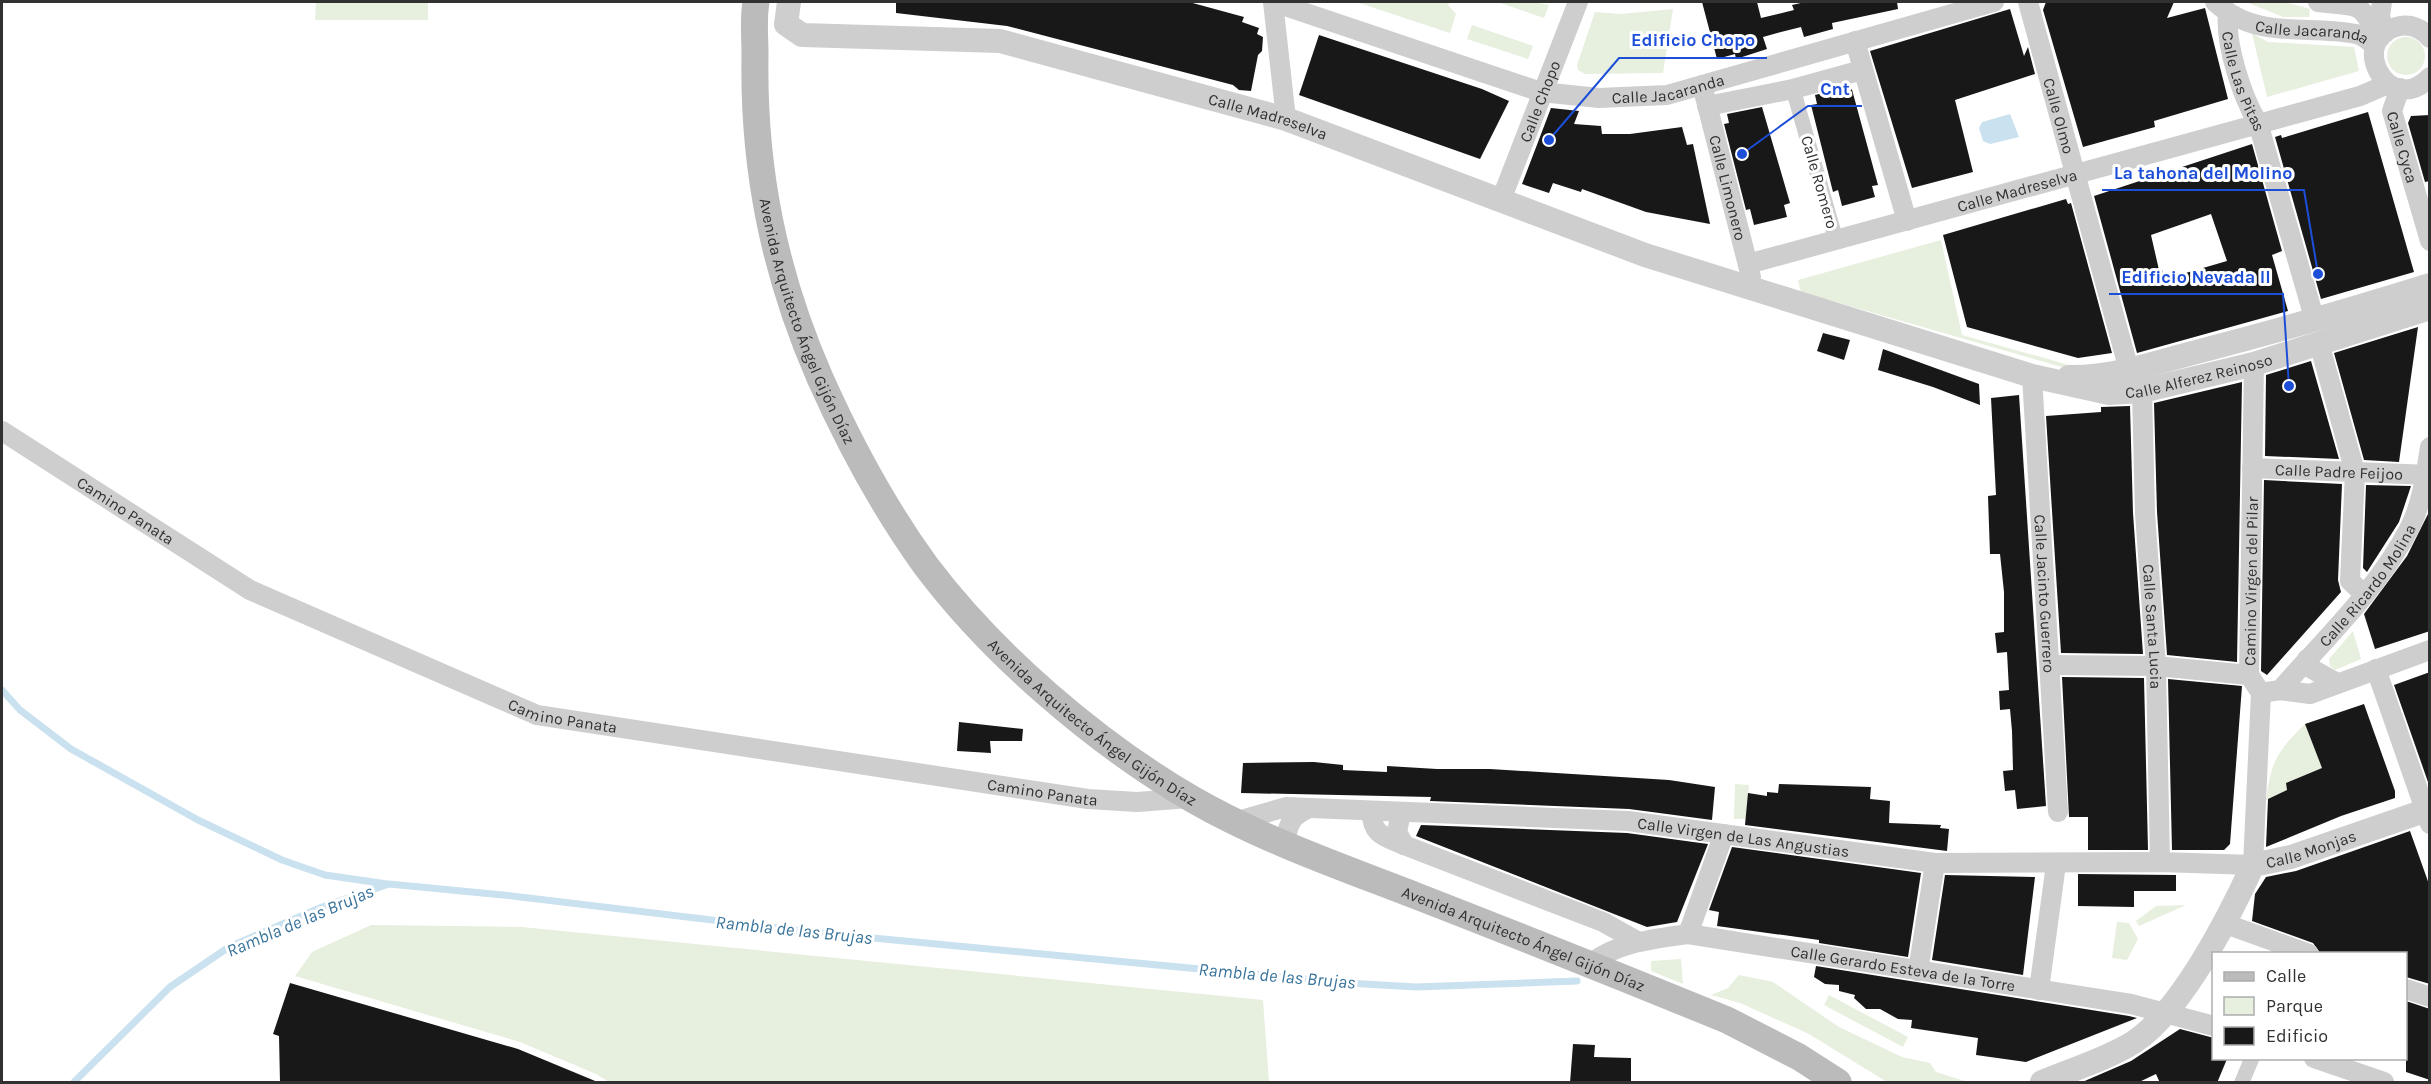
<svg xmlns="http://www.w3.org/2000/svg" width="2431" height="1084" font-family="Karla,sans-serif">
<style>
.green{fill:#e7efdf}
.water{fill:#cae1ef}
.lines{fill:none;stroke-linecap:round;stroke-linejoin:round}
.stream{stroke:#cae1ef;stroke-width:7}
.building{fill:#181818;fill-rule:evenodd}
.pedestrian{stroke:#cecece;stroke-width:15}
.minor{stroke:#cecece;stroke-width:20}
.tertiary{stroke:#cecece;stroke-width:24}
.secondary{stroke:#bbb;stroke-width:27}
.labels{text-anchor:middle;stroke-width:6;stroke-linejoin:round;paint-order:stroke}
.street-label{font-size:16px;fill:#313131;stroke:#fff}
.water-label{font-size:18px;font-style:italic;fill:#38739b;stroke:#fff}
.leader{fill:none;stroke:#1d4ed8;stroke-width:2}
.callout-dot{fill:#1d4ed8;stroke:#fff;stroke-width:2}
.callout-label{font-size:18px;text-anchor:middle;font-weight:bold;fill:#1d4ed8;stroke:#fff;stroke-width:6;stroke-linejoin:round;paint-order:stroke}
</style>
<rect width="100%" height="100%" fill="#fff"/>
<!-- green -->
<path class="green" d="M316 2H428V20H315Z
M1356 2H1450L1448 5 1456 14 1450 33Z
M1497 2H1534L1549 5 1544 18Z
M2246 2H2285L2310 9 2309 17H2283Z
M1673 9 1663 73 1585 74 1578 70 1577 65 1595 12 1621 14Z
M1472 25 1533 46 1528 59 1467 39Z
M2252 33 2268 42 2354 47 2359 71 2267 97Z
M2387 56a19 19 0 1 1 38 0a19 19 0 1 1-38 0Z
M1941 240 1962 335 2080 368 2079 372 1801 292 1798 280Z
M2353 631 2361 659 2335 670 2330 666 2329 659Z
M2305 724 2322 768 2286 783 2287 790 2266 800C2271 762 2277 751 2305 724Z
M1735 784 1749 785 1746 819H1734Z
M2186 905 2139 926 2136 921 2156 906Z
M2117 922 2129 923 2138 939 2127 960 2112 958Z
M371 925 522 927 1263 1000 1269 1082H609L596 1074 520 1042 295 976 312 952Z
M1681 959 1683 984 1651 971V961Z
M1739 975 1773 982 1839 1027 1902 1057 1930 1063 1936 1072 1968 1082H1887L1809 1034 1740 1003 1711 995 1728 988Z
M1829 995 1908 1037 1903 1047 1824 1005Z"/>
<!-- water -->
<path class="water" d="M2010 114 2019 137 1990 144 1983 141 1979 128 1982 122Z"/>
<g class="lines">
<!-- stream -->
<path class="stream" d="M2 690 20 710 71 749 198 820 282 860 325 875 387 884
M74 1082 170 987 229 947 322 907 389 884 503 895 820 933 1347 983 1416 987 1577 981"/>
</g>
<!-- building -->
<path class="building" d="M896 2H1189L1244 17 1242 22 1259 28 1257 34 1263 37 1262 51 1258 55 1251 91 1239 90 1233 85 1007 26 896 13Z
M1702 2H1757L1761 18 1794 10 1792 5 1805 2H1897L1898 9 1832 23 1833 29 1804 37 1801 27 1781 32 1763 37 1767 49 1736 59 1735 54 1717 59Z
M2046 2H2174L2167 18 2205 8 2228 99 2154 121 2155 127 2083 147 2043 10Z
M2010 9 2024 56 2028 47 2035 74 1955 100 1973 172 1912 188 1870 51Z
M1319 35 1482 89 1509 101 1480 159 1299 95Z
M1851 86 1878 185 1872 186 1875 197 1842 206 1838 190 1833 192 1811 105 1817 104 1815 95Z
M1762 107 1790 203 1784 205 1787 217 1754 225 1750 209 1746 210 1724 124 1729 123 1727 114Z
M1551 108 1579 111 1574 124 1601 126 1602 134H1630L1682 127 1687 145 1693 144 1710 224 1646 212 1582 189 1581 192 1553 183 1549 193 1522 184Z
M2368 112 2414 272 2321 299 2275 137 2281 135 2282 138Z
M2430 115V181L2425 182 2408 123 2411 116Z
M2252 144 2282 251 2272 255 2288 311 2137 353 2094 196ZM2211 214 2227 261 2165 279 2162 270H2159L2151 235Z
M2066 199 2068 204 2071 203 2112 353 2078 358 1967 327 1943 235Z
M2418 327 2399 462 2364 460 2334 353Z
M1823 333 1850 340 1844 360 1817 351Z
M1883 349 1979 384 1980 405 1933 387 1878 370Z
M2311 361 2339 459 2265 456 2266 375Z
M2242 382 2237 662 2167 655 2157 512 2154 403Z
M2019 395 2046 806 2017 809 2015 790 2005 791 2003 771 2013 770 2012 731 2010 709 2000 710 1999 691 2009 690 2007 652 1997 653 1995 633 2004 632V592L2000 554H1990L1988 496 1996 495 1991 398Z
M2130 406 2133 513 2143 654 2061 653 2046 416 2101 412V407Z
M2264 480 2342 484 2338 580 2341 592 2267 675 2261 671Z
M2366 485 2411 486 2399 522 2367 572 2363 568Z
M2430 510V631L2375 649 2364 614 2407 556Z
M2430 672V782H2428L2394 685Z
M2062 677 2144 678 2148 850H2088V817H2069Z
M2168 679 2242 686 2230 844 2224 850H2172Z
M2364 704 2395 791V798L2341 816 2266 847 2268 799 2287 790 2286 783 2322 768 2305 724Z
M959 722 1023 729 1022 741H990L991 753 957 751Z
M1314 762 1343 765V770L1387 772V766L1437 769H1490L1669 780 1715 787 1712 820 1629 809 1430 801 1431 797 1241 793 1243 763Z
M1779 784 1871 787 1870 799 1890 801 1889 823 1941 825 1940 828 1949 829 1947 851 1745 825 1748 793 1767 796V792L1778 793Z
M1421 825 1627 833 1708 844 1677 922 1647 927 1416 836Z
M2410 831 2430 887V984L2406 977V954H2321L2313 943 2252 921 2255 894 2266 877 2296 871Z
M1732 847 1921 873 1908 957 1819 943V940L1717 926 1719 912 1709 910Z
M2078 874 2176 875V891H2134V907L2078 906Z
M1945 875 2035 877 2023 975 1932 960Z
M1816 966 2129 1016 2137 1018 2026 1062 1976 1055 1978 1038 1911 1028 1912 1020 1898 1019 1880 1009H1866L1854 998 1855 995 1839 991V985L1825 984 1814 977Z
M290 983 518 1049 600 1083H280L279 1036 273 1034Z
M2406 1001 2430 1009V1080L2406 1072Z
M2180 1029 2214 1038V1059H2227L2217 1083H2160L2156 1074 2137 1083H2080L2131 1061Z
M1573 1044 1595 1045 1594 1057 1631 1058V1083H1570Z"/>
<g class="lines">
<!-- pedestrian -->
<path class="pedestrian" d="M1793 89 1836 240
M2242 1082 2252 1058"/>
<!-- minor -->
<g class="minor">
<path id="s1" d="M1273 2 1541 92 1599 98 1667 95 1994 2"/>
<path d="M1273 2 1286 119"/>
<path id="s2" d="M2028 2 2129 370"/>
<path id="s3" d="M2215 2C2257 41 2306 24 2356 34 2363 35 2370 42 2375 46"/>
<path d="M2318 2C2364 8 2357 0 2380 38"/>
<path d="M2382 2 2380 17 2385 33"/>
<path id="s4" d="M2228 14C2225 44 2242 97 2258 123L2315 321"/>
<path d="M2430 38C2422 29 2412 24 2400 26 2345 36 2388 121 2430 77"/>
<path d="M1855 41 1907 221"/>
<path id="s5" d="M1702 85 1751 277"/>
<path id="s6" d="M2400 88 2392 111 2430 241"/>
<path d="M1707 106 1793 89 1862 70"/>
<path id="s7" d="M1501 200 1578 2"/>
<path id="s8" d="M1748 264 2360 96 2388 84"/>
<path d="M2319 343 2355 472 2350 581 2364 594"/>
<path id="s9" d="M2032 376 2058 812"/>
<path id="s10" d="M2142 391 2145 513 2156 666 2160 862"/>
<path id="s11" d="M2 431 250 590 537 715 1088 799 1137 802 1190 798"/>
<path id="s12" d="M2252 468 2430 475"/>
<path d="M2307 659 2312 669 2337 683"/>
<path d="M2051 665 2156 666 2249 675"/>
<path d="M2376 669 2430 824"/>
<path d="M2280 690 2310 694 2430 650"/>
<path id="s13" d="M2261 693 2280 690C2325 639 2379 588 2410 527 2422 504 2426 472 2430 447"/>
<path d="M1372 812C1371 835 1386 837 1404 845"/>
<path d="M1401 813 1397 832 1404 845 1603 922 1637 941"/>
<path id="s14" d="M1234 822 1286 807 1628 821 1935 863 2160 862 2253 865 2261 693 2249 675 2254 364"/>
<path d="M1292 847 1286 840C1288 822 1293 815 1309 808"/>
<path d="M2226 924 2309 954"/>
<path d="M1688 934 1724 834"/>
<path id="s15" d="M1591 963C1619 942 1653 939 1688 934L2131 1004 2214 1026"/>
<path d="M1918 971 1935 863"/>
<path d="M2406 989 2430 997"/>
<path d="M2039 990 2056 864"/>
<path d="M2314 1058 2384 1082"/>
</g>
<!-- tertiary -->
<g class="tertiary">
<path id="s16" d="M789 2 786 24 802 35 1000 41 1286 119 1645 255 2032 376 2109 393 2142 391 2254 364 2430 308"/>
<path d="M2069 377C2113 378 2157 362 2200 351 2277 331 2353 309 2430 285"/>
<path id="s17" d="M2042 1082C2071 1070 2109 1058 2134 1042 2182 1010 2229 917 2253 865L2291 857 2430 809"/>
</g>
<!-- secondary -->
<path class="secondary" id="s18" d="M756 2C753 19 755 37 755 55 753 169 774 273 820 378 849 443 884 508 926 566 993 655 1096 743 1192 799 1263 840 1342 867 1419 897 1522 937 1624 978 1727 1020L1799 1057 1838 1082"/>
</g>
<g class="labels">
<!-- street labels -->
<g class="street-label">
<text dy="6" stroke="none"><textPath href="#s3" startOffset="104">Calle Jacaranda</textPath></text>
<text dy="6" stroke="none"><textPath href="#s4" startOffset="70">Calle Las Pitas</textPath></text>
<text dy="6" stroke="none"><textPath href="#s1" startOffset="411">Calle Jacaranda</textPath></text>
<text dy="6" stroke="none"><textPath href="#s7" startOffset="106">Calle Chopo</textPath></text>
<text dy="6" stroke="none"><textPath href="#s2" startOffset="118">Calle Olmo</textPath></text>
<text dy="6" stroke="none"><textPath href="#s16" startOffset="518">Calle Madreselva</textPath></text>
<text dy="6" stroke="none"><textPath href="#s6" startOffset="62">Calle Cyca</textPath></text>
<text transform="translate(1820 182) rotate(74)" y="6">Calle Romero</text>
<text dy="6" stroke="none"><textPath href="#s5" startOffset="106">Calle Limonero</textPath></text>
<text dy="6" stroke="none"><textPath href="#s8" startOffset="279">Calle Madreselva</textPath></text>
<text dy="6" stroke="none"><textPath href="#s18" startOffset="327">Avenida Arquitecto Ángel Gijón Díaz</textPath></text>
<text dy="6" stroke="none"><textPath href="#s16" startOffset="1496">Calle Alferez Reinoso</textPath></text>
<text dy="6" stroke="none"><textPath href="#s12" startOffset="87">Calle Padre Feijoo</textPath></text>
<text dy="6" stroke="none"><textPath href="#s11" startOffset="147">Camino Panata</textPath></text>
<text dy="6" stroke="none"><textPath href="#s14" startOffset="1312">Camino Virgen del Pilar</textPath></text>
<text dy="6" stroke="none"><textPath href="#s13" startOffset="156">Calle Ricardo Molina</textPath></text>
<text dy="6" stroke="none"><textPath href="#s9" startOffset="218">Calle Jacinto Guerrero</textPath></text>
<text dy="6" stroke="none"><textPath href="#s10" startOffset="236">Calle Santa Lucia</textPath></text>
<text dy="6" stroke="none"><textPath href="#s11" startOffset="633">Camino Panata</textPath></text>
<text dy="6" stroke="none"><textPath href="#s18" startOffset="831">Avenida Arquitecto Ángel Gijón Díaz</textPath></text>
<text dy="6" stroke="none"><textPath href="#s11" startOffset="1119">Camino Panata</textPath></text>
<text dy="6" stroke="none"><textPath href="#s14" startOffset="513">Calle Virgen de Las Angustias</textPath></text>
<text dy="6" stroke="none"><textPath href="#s17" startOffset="376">Calle Monjas</textPath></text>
<text dy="6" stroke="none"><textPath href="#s18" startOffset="1317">Avenida Arquitecto Ángel Gijón Díaz</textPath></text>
<text dy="6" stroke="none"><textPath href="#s15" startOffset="320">Calle Gerardo Esteva de la Torre</textPath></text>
</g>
<!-- water labels -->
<g class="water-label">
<text transform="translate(300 921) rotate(-23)" y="6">Rambla de las Brujas</text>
<text transform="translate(794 930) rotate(6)" y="6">Rambla de las Brujas</text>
<text transform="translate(1277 976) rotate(5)" y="6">Rambla de las Brujas</text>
</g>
</g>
<!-- callouts -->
<path class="leader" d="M1549 140L1619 58H1767M1742 154L1808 106H1862M2318 274L2304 190H2102M2289 386L2283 294H2109"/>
<g class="callout-dot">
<circle cx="1549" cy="140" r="6"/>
<circle cx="1742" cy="154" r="6"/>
<circle cx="2318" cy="274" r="6"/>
<circle cx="2289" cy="386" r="6"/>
</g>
<g class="callout-label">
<text x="1693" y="46">Edificio Chopo</text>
<text x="1835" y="95">Cnt</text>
<text x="2203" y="179">La tahona del Molino</text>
<text x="2196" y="283">Edificio Nevada II</text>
</g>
<!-- border -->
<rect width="2431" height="1084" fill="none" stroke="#313131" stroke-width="6"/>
<!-- legend -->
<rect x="2212" y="952" width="195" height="108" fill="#ffffff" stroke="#adadad" stroke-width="1.5"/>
<rect x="2224" y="972" width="30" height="9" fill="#bbbbbb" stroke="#adadad" stroke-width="1.5"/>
<text x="2266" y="982" font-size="18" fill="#313131">Calle</text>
<rect x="2224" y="997" width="30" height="18" fill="#e7efdf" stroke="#adadad" stroke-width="1.5"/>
<text x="2266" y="1012" font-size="18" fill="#313131">Parque</text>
<rect x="2224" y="1027" width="30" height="18" fill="#181818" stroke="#adadad" stroke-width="1.5"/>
<text x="2266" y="1042" font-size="18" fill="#313131">Edificio</text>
</svg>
